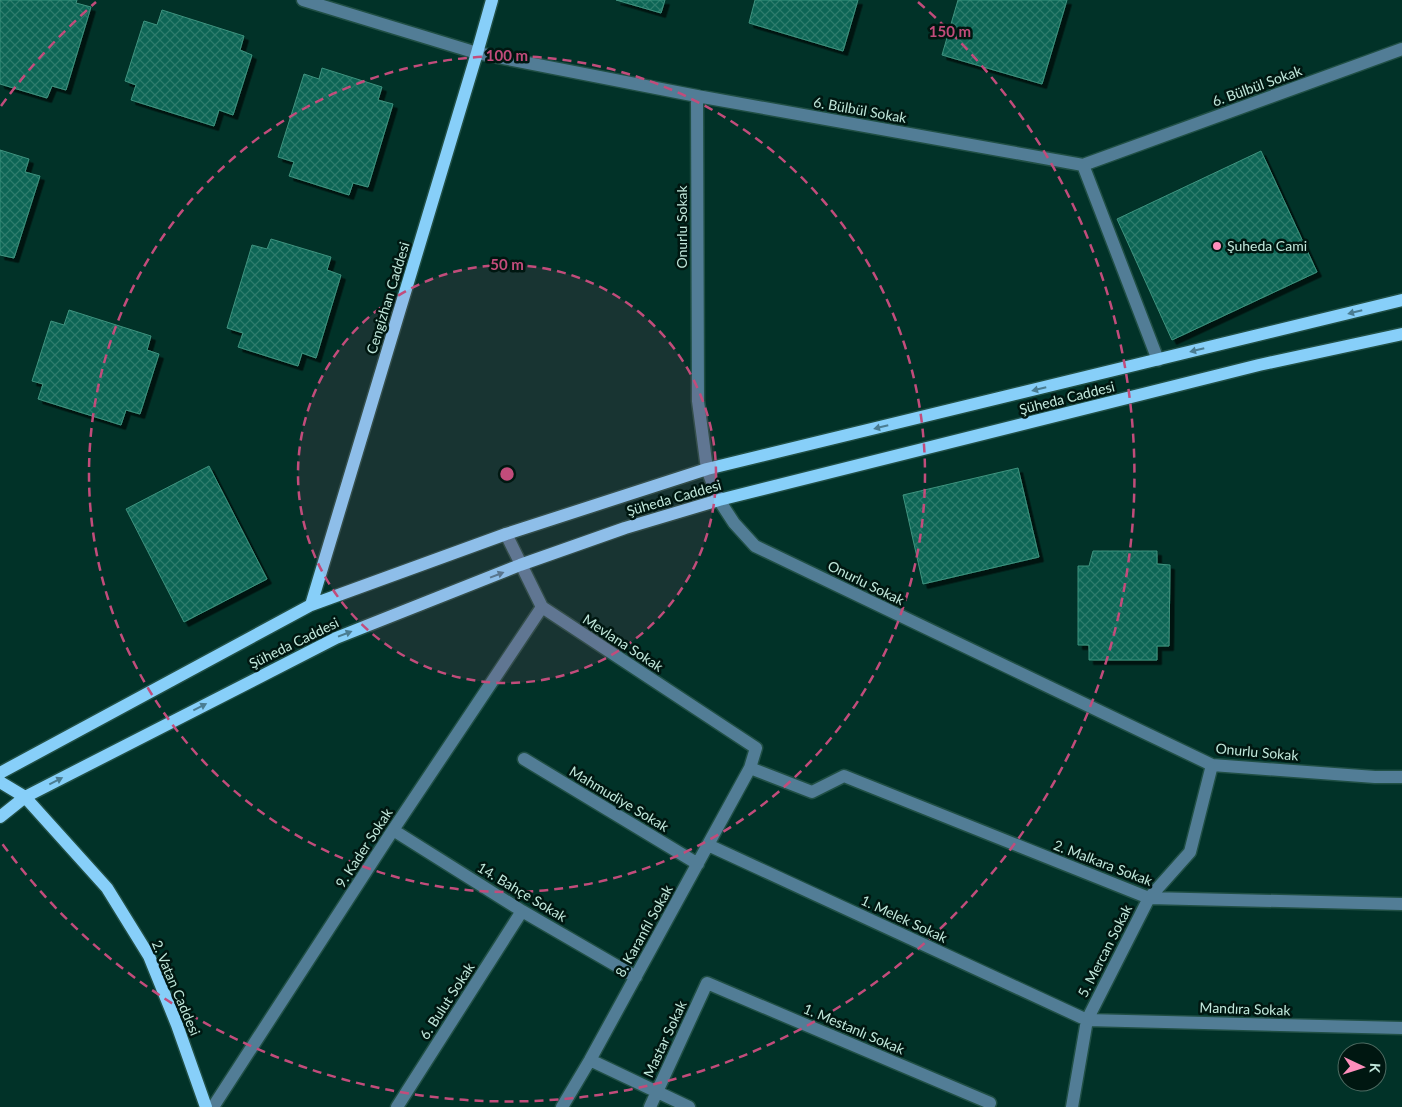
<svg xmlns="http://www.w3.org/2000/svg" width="1402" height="1107" font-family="Lato,sans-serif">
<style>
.building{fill:url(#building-cross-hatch);stroke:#3f937f;filter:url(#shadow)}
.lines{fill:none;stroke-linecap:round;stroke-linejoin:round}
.minor-casing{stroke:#204f45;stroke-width:15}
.major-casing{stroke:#204f45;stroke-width:15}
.minor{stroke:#527d96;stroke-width:12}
.major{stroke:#87cff9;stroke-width:12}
.oneway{fill:#4a7c91}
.ring{fill:none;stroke:#c24c7b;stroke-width:2.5;stroke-dasharray:9 6}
.poi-dot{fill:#fe8ebc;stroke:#001711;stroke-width:2}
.labels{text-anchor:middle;stroke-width:5;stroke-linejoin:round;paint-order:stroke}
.street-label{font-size:14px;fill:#c1e8dc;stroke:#001711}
.poi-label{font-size:14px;fill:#c1e8dc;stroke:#001711;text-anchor:start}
.centre{fill:#c24c7b;stroke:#001711;stroke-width:2.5}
.ring-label{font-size:15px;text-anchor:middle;font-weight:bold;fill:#c24c7b;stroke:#001711;stroke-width:5;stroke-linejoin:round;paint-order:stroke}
</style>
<defs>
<pattern id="building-cross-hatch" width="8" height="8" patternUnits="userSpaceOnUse" patternTransform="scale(1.25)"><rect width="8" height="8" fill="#0b6554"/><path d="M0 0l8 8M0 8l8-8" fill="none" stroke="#2d7b6c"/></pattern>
<filter id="shadow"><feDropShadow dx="4.5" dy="4.5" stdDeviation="0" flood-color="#0009"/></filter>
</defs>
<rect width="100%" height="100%" fill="#013228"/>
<!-- building -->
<path class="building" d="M0 0H77L76 3 91 7 66 90 52 86 47 98 0 84Z
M616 0H665L661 13Z
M755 0H858L843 51 749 23Z
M958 0H1067L1042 84 942 55Z
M162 10 244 36 240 50 252 55 233 115 219 110 214 126 131 100 136 85 125 81 144 21 157 25Z
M322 68 382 87 378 100 393 104 368 187 353 183 349 195 289 176 294 162 278 157 304 74 319 79Z
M0 150 29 159 25 172 40 176 14 258 0 255Z
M1261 151 1317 272 1172 340 1117 219Z
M271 239 331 257 327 270 341 275 316 358 302 353 298 366 238 347 243 333 227 328 252 245 267 249Z
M69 310 151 336 147 350 159 354 140 414 126 410 121 425 38 399 43 384 32 381 51 321 64 325Z
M209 466 267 579 184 622 126 509Z
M1018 468 1039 557 923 584 903 495Z
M1093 551H1157V564L1170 565 1169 646H1157V660H1089V645H1078V566H1089Z"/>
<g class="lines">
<defs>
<path id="minor" d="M303 0 477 53 697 96 1083 165 1402 49
M697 96 698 401 707 469 719 500 734 523 755 546 1212 765 1375 777H1402
M1083 165 1158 360
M506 534 542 607 756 748 750 768
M524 759 698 864
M393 830 522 911 636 977
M708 845 1087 1020 1402 1028
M590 1060 689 1107
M213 1107 393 830 542 607
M397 1107 522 911
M562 1107 590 1060 750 768 812 792 844 776 1149 898 1402 904
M650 1107 707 983 990 1103
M1072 1107 1087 1020 1149 898 1190 852 1212 765"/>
<path id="major" d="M311 605 477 53 492 0
M0 773 311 605 506 534 707 469 1402 300
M0 782 25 797 107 888 149 956 177 1025 206 1107
M0 817 25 797 336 638 520 565 625 528 719 500 1259 365 1402 334"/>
</defs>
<!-- minor casing -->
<use href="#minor" class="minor-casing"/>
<!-- major casing -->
<use href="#major" class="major-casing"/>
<!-- minor -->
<use href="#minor" class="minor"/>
<!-- major -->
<use href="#major" class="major"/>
</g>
<!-- one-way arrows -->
<defs><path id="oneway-solid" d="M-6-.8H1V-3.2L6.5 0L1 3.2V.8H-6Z" transform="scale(1.25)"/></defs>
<g class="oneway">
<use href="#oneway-solid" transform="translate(1355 312) rotate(166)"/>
<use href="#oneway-solid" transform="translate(1197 350) rotate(166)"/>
<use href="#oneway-solid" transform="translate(1039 389) rotate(166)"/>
<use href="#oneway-solid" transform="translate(881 427) rotate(166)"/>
<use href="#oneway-solid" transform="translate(497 575) rotate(-21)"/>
<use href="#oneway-solid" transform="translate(345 634) rotate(-21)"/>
<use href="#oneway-solid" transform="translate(200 707) rotate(-27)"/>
<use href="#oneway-solid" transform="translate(56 781) rotate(-27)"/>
</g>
<!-- distance rings -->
<circle cx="507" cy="474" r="209" fill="#c24c7b" fill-opacity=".12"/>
<g class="ring">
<circle cx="507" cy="474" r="209"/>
<circle cx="507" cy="474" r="418"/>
<path d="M1 106A626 626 0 0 1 96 2M918 2A626 626 0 1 1 1 842"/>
</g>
<!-- markers -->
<circle class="poi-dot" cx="1217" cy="246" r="5"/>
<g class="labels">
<!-- street labels -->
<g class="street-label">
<text transform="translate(1257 86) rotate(-20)" y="5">6. Bülbül Sokak</text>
<text transform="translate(860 110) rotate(10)" y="5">6. Bülbül Sokak</text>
<text transform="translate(682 227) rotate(-90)" y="5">Onurlu Sokak</text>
<text transform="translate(388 298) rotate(-73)" y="5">Cengizhan Caddesi</text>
<text transform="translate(1067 398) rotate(-14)" y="5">Şüheda Caddesi</text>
<text transform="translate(674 498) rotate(-16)" y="5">Şüheda Caddesi</text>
<text transform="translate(866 583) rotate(26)" y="5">Onurlu Sokak</text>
<text transform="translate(294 643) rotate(-26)" y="5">Şüheda Caddesi</text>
<text transform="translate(623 643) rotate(33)" y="5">Mevlana Sokak</text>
<text transform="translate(1257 752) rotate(5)" y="5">Onurlu Sokak</text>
<text transform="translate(619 799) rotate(31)" y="5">Mahmudiye Sokak</text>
<text transform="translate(364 848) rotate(-57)" y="5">9. Kader Sokak</text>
<text transform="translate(1103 863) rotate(21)" y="5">2. Malkara Sokak</text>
<text transform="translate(522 892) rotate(31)" y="5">14. Bahçe Sokak</text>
<text transform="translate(904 919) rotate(25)" y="5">1. Melek Sokak</text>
<text transform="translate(644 931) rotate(-61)" y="5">8. Karanfil Sokak</text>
<text transform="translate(1105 951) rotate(-63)" y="5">5. Mercan Sokak</text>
<text transform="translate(176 988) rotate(67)" y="5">2. Vatan Caddesi</text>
<text transform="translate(447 1001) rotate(-57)" y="5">6. Bulut Sokak</text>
<text transform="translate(1245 1009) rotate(2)" y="5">Mandıra Sokak</text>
<text transform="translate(854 1029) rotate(23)" y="5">1. Mestanlı Sokak</text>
<text transform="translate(665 1039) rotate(-65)" y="5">Mastar Sokak</text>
</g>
<!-- poi labels -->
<g class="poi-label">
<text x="1227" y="251">Şuheda Cami</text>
</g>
</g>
<circle cx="507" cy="474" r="8" class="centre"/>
<g class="ring-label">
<text x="950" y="37">150 m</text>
<text x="507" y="61">100 m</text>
<text x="507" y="270">50 m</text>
</g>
<!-- north arrow -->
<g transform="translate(1362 1067) rotate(94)"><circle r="24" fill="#001711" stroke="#4d6b62"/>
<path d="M0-4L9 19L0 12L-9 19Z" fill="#fe8ebc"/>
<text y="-8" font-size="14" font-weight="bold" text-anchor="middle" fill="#c1e8dc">K</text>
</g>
</svg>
